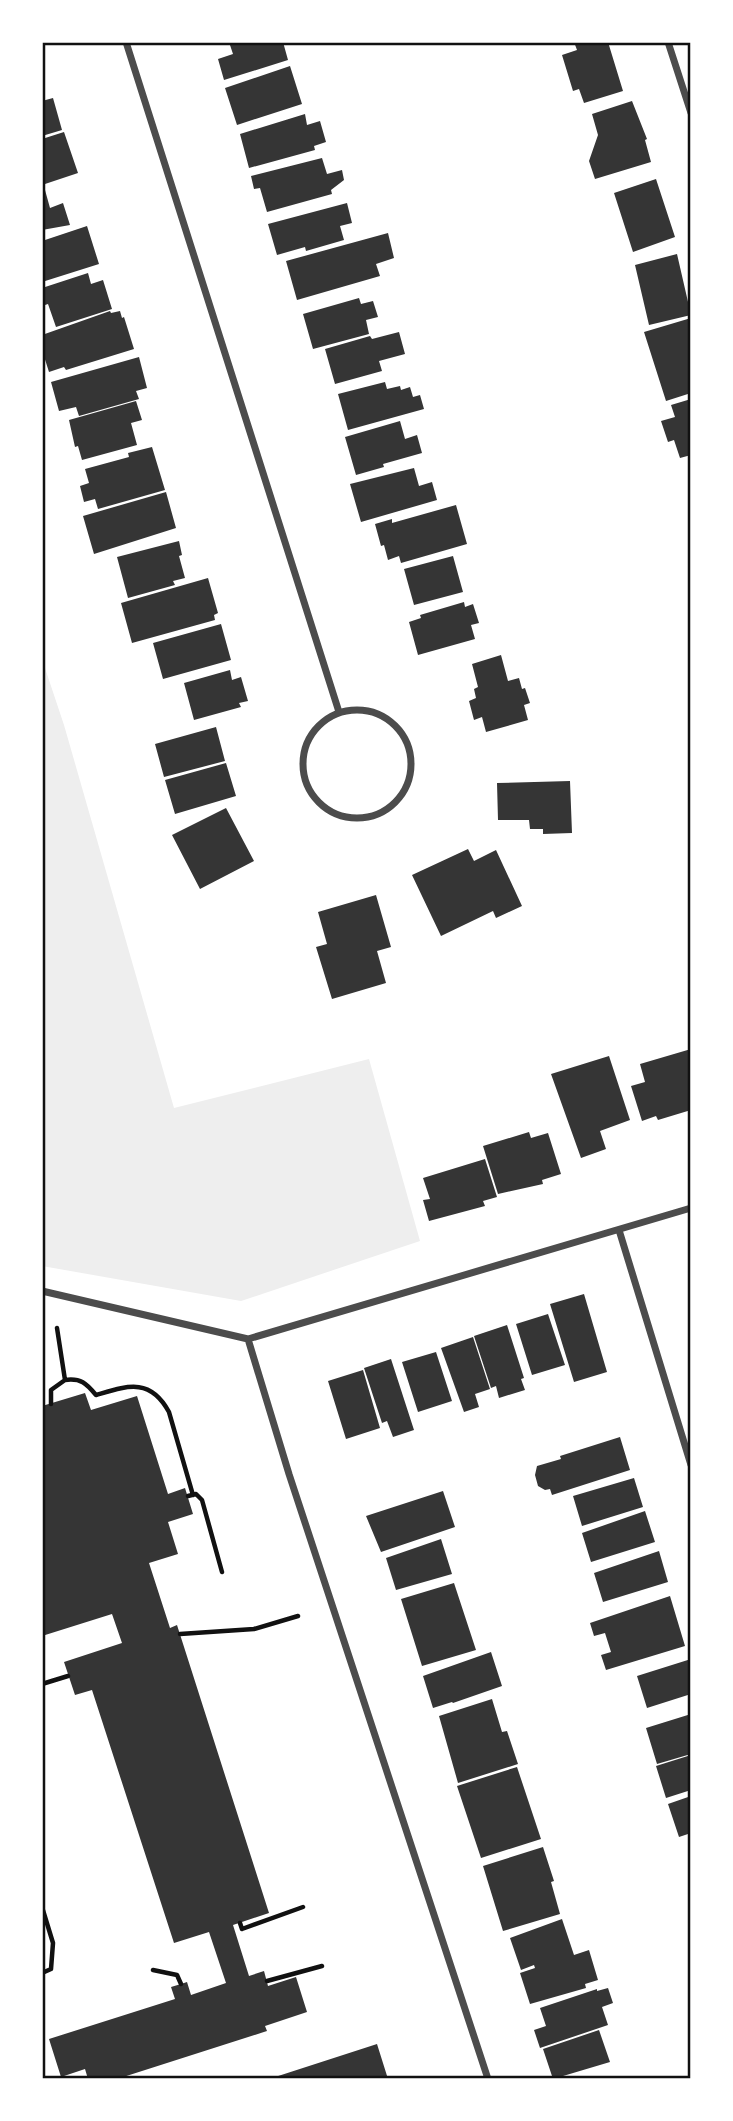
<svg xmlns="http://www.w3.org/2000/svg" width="733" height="2121" font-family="Karla,sans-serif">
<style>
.green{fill:#eee}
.building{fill:#353535}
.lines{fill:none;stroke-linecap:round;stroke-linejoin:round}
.path{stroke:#111;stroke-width:4.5}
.minor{stroke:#4c4c4c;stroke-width:7}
.neatline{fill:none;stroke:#111;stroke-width:2.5}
</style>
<rect width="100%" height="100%" fill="#fff"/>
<!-- green -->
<path class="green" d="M42 659 64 725 174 1108 369 1059 420 1241 241 1301 42 1266Z"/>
<!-- building -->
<path class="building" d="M229 42H283L288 60 224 80 218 59 233 54Z
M574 42H608L623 91 584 103 579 89 573 91 562 55 577 50Z
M290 66 302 104 237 125 225 88Z
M53 98 62 130 42 136V101Z
M632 101 647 139 645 140 651 162 595 179 589 161 598 135 592 114Z
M305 114 307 125 320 121 326 142 314 146 315 150 249 168 240 134Z
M64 132 78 173 42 185V139Z
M322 158 327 174 342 170 344 180 331 190 332 194 267 212 260 188 254 189 251 176Z
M656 179 675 237 633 252 614 193Z
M45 190 50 208 63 203 70 225 42 230V191Z
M347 203 352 223 340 226 344 240 306 251 305 247 277 255 268 224Z
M87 226 99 264 42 282V241Z
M388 233 394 258 376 264 380 276 297 300 286 261Z
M677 254 691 315 649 325 635 265Z
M88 273 91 284 103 280 112 309 56 327 48 304 42 306V288Z
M359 298 361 304 373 301 378 317 366 320 369 334 313 349 303 314Z
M110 311 111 313 120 311 122 318 124 317 134 349 66 370 64 367 49 372 42 350V335Z
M691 318V393L666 401 644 332Z
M399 332 405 354 379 361 382 371 335 384 325 349 370 336 372 339Z
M139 357 147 388 136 391 139 399 79 416 76 407 59 411 51 382Z
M385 382 387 389 400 386 401 390 410 387 413 397 420 395 424 409 348 430 338 394Z
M691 399V455L680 458 674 440 668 442 661 421 675 417 671 405Z
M136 401 142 420 131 423 137 445 82 460 78 446 75 447 69 420Z
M400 421 405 439 417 435 422 453 383 464 384 467 356 475 345 437Z
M152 447 165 490 98 509 95 499 84 502 80 486 89 483 85 469 129 457 128 453Z
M414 468 419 486 432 482 437 500 361 522 350 484Z
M166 492 176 528 94 554 83 516Z
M456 505 467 544 401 563 399 556 388 560 384 545 381 546 375 524 392 519V523Z
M179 541 182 555 179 556 185 578 173 581 175 585 128 598 117 557Z
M453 556 463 592 414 605 404 569Z
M208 578 218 613 214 615 215 620 132 643 121 603Z
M464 602 465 607 473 604 479 623 471 625 475 639 418 655 409 622 421 618 420 615Z
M221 624 231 660 163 679 153 643Z
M501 655 508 681 519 678 522 689 525 688 530 703 524 705 528 720 486 732 482 717 474 720 469 701 476 698 474 689 478 687 472 664Z
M230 670 232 680 241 677 248 701 239 703 241 707 194 720 184 683Z
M216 727 225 761 164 777 155 744Z
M226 763 236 796 175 814 165 780Z
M570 781 572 833 543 834V829H530L529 820H498L497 783Z
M226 808 254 861 200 889 172 835Z
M468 849 474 861 496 850 522 906 496 918 493 911 441 936 412 875Z
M376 895 391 947 377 951 386 983 332 999 316 947 327 944 318 912Z
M691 1049V1110L658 1120 656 1116 642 1121 631 1086 645 1082 640 1064Z
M609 1056 630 1120 600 1131 606 1149 581 1158 551 1074Z
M529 1132 531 1138 548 1133 561 1174 542 1180 543 1184 498 1194 483 1146Z
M485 1159 497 1197 483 1201 485 1206 429 1221 423 1200 430 1199 423 1178Z
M584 1294 607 1372 574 1382 550 1304Z
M548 1314 565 1365 532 1375 516 1324Z
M507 1325 524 1378 521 1379 525 1390 499 1398 496 1386 491 1388 474 1336Z
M473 1337 490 1389 475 1394 479 1407 464 1412 441 1348Z
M436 1352 452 1401 418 1412 402 1362Z
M391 1359 414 1430 393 1437 387 1421 382 1423 364 1368Z
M363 1370 380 1428 346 1439 328 1381Z
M85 1393 91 1410 137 1396 168 1494 185 1488 193 1514 168 1522 178 1554 149 1563 170 1628 177 1625 269 1913 233 1925 249 1976 264 1971 268 1986 296 1977 307 2012 265 2026 267 2031 117 2079H88L85 2069 61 2077 49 2039 175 1999 171 1987 181 1984 187 1982 191 1995 226 1983 209 1932 174 1943 92 1690 75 1695 64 1662 122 1643 112 1614 42 1636V1406Z
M620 1437 630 1470 552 1495 550 1489 545 1490 538 1486 535 1475 537 1466 561 1459 560 1456Z
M634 1478 643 1507 582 1526 573 1496Z
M443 1491 455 1527 381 1552 366 1516Z
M645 1511 655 1542 591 1562 582 1533Z
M441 1539 452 1574 396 1590 386 1558Z
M659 1551 668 1582 603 1602 594 1573Z
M454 1583 476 1650 422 1666 401 1599Z
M670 1596 685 1646 606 1670 601 1655 611 1652 605 1633 594 1636 590 1623Z
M491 1652 502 1686 453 1703 452 1702 433 1708 423 1676Z
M691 1659V1674L689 1675 691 1694 647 1708 637 1676Z
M492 1699 502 1732 507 1731 518 1764 458 1783 439 1716Z
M691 1714V1754L657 1764 646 1728Z
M691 1755V1790L666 1798 656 1766Z
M517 1767 541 1839 481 1858 457 1786Z
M691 1796V1833L679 1837 668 1804Z
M543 1847 554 1881 551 1882 560 1914 503 1931 483 1866Z
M562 1919 574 1955 589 1950 598 1980 585 1984 586 1988 530 2004 520 1973 535 1968 534 1965 521 1970 510 1938Z
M608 1988 613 2003 602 2007 608 2025 540 2048 534 2030 546 2026 540 2008 597 1989V1991Z
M599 2030 610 2062 553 2079 543 2049Z
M377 2044 388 2079H272V2078Z"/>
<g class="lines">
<!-- path -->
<path class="path" d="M65 1380C81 1378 86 1383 96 1395 127 1386 150 1377 169 1412L193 1495
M51 1404V1390L65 1380 57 1328
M188 1496 196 1494 202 1500 222 1572
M180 1634 254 1629 298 1616
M42 1684 68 1676
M42 1907 53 1943 51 1969 42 1973
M240 1923 242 1929 303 1907
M153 1970 177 1975 181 1984
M267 1981 322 1966"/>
<!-- minor -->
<path class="minor" d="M126 42 339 712
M668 42 691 113
M303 764a54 54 0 1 1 108 0a54 54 0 1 1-108 0Z
M619 1230 691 1465
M42 1291 248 1339 691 1208
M248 1339 289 1474 488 2079"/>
</g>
<!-- border -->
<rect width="733" height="2121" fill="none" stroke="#ffffff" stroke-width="88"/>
<rect x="44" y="44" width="645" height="2033" class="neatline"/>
</svg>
